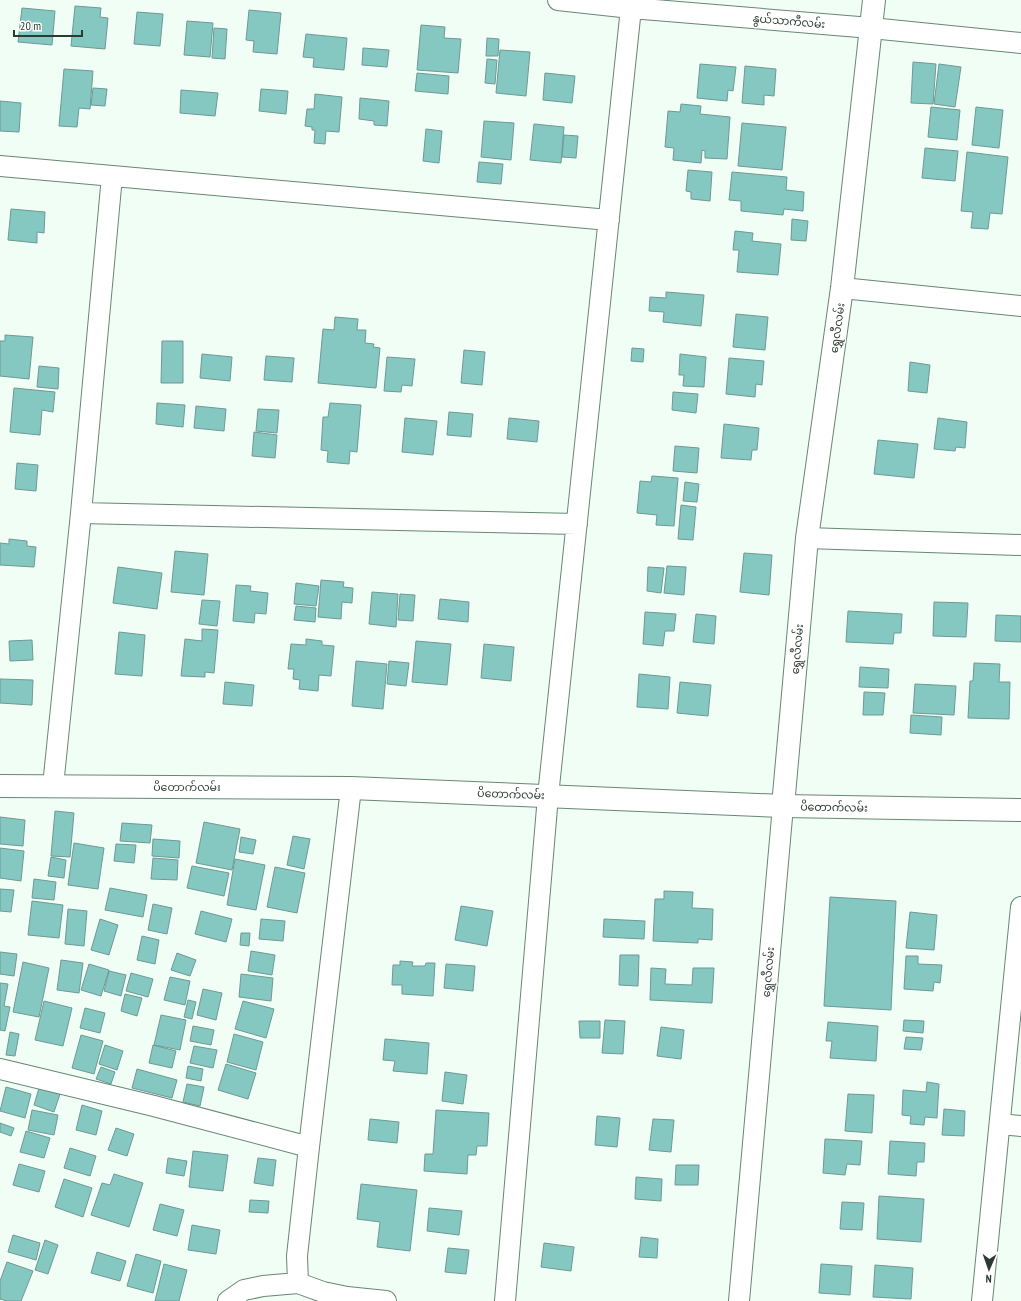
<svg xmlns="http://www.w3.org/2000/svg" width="1021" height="1301" font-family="'PT Sans Narrow','Noto Sans Myanmar',sans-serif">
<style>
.building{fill:#85c8c1;stroke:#6e9994}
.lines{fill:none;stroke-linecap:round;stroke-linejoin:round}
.minor-casing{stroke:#678773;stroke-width:22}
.tertiary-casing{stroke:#678773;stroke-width:24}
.minor{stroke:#fff;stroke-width:20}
.tertiary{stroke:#fff;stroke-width:22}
.labels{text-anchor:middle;stroke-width:3;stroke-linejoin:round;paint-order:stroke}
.street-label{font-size:11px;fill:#2d3a31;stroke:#fff}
</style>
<rect width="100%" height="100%" fill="#f0fef5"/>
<!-- building -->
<path class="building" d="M75 6 101 8 100 17 108 18 105 49 71 46Z
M22 8 55 11 52 45 18 42Z
M249 10 281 13 277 54 253 52 254 41 246 40Z
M137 12 163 14 160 46 134 44Z
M187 21 213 23 210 57 184 55Z
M421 25 445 27 444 38 461 39 458 73 417 70Z
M214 28 227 29 225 59 212 58Z
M306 34 347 38 344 70 313 67 314 58 303 57Z
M487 38 499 39 498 56H486Z
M363 48 389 50 387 67 362 65Z
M500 50 530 52 526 96 496 93Z
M487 59 497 60 495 84 485 83Z
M913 62 936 64 933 104 911 103Z
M700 64 736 67 733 91 728 90 727 101 697 98Z
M939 64 961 67 955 107 934 104Z
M745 66 776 69 774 96 764 95V105L742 103Z
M64 69 93 71 90 109 79 108 77 127 59 126Z
M417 73 449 76 448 94 415 91Z
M545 73 575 76 572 103 543 100Z
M93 88 107 89 105 106 91 105Z
M261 89 288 91 286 114 259 111Z
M181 90 218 93 215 116 180 113Z
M315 94 342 97 339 132 326 131 325 144 314 143 315 130H312V127L305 126 307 109H314Z
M360 98 389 101 387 126 374 125V121L359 119Z
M0 101 21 103 19 132 0 131Z
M681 104 701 106 700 114 730 117 727 159 705 158V151L702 150 701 163 673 160 674 148 665 147 668 111 680 112Z
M931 107 960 110 957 140 928 137Z
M976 107 1003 110 999 148 972 145Z
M484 121 514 123 511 160 481 157Z
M742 123 786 127 782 170 738 166Z
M534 124 564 127 561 163 530 160Z
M426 129 442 131 439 163 423 161Z
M564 135 578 136 576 158 562 157Z
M925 148 958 151 955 181 922 178Z
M967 152 1008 157 1002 214 990 213 988 229 971 228 973 212 961 211Z
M479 162 503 164 501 184 477 182Z
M688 170 712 172 710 201 691 199V192L686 191Z
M732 172 787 177 786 190 804 192 803 211 784 209 783 215 741 211V201L729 200Z
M11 209 45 212 44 233 37 232V243L8 240Z
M792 219 808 221 806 241 791 240Z
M735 231 753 233 752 241 781 244 778 275 737 272 739 250H733Z
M666 292 704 295 701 326 663 322 664 312 649 311 650 297 666 298Z
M736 314 768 317 765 350 733 347Z
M335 317 358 319 357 330H366L365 343 374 344 373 347 380 348 376 388 318 383 323 329 334 330Z
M5 335 33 337 29 379 0 376V341H5Z
M162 341H183V383H161Z
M632 348 644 349 643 362 631 361Z
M464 350 485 352 482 385 461 383Z
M202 354 232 357 230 381 200 378Z
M680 354 706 357 704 387 683 386 684 375H679Z
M266 356 294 358 292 382 264 380Z
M387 357 415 359 412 386 402 385 401 392 384 391Z
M729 358 764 361 762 385 756 384 755 397 726 394Z
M910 362 930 365 927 393 908 391Z
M39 366 59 368 58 389 37 387Z
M14 388 55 392 53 412 42 410 40 435 10 432Z
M673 392 698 394 696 413 672 410Z
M157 403 185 405 183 427 156 424Z
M330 403 361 405 357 452 350 451 349 464 327 462 328 451 321 450 323 417H328Z
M196 406 226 409 224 431 194 428Z
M258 409 279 410 277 433 256 431Z
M449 412 473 414 471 437 447 435Z
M405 418 437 421 433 455 402 452Z
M509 418 539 421 537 442 507 439Z
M938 418 967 422 965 448 956 447 955 451 934 449Z
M724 424 759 428 757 450H752L751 460 721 458Z
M254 432 277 435 275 458 252 456Z
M878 440 918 444 914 478 874 474Z
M675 446 699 448 697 473 673 471Z
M17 463 38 465 36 491 15 489Z
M652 476 678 478 674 526 656 525 657 515 637 513 640 481 651 482Z
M685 482 699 484 697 502 683 501Z
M681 505 696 507 693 540 678 539Z
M9 539 27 541V546L36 547 34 567 0 565V543L9 544Z
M175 551 208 554 204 595 171 592Z
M744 553 772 555 769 595 740 592Z
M667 566 686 567 684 595 664 593Z
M118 567 162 573 157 609 113 603Z
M648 567 664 568 661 593 647 591Z
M321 580 344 582 343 587 353 588 352 603 342 602 341 619 318 617Z
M296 583 319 586 316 606 294 604Z
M236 585 251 586 250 591 268 593 266 614 255 613 254 623 233 621Z
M372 592 398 594 396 627 369 624Z
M400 594 415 595 413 621 398 620Z
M440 599 469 602 468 622 438 619Z
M202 600 220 601 217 626 199 624Z
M934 602 968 603 966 637 933 636Z
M296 606 316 608 315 622 294 620Z
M848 611 902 614 901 633H894L893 644 846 642Z
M645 612 676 614 674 631H665L663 646 643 644Z
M696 614 716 616 714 644 693 642Z
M996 615 1021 616V642L995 641Z
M202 629 218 630 214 673 205 672V677L181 676 185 639 202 641Z
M119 632 145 635 142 676 115 674Z
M306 639 322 641V645L334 646 331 676 319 675 318 691 299 689 300 680 293 679 294 669H288L291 644 306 645Z
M32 640 33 660 10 661 9 641Z
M416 641 451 644 447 685 412 682Z
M484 644 514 647 511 681 481 678Z
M356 661 387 664 383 709 352 706Z
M389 661 409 663 406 686 387 684Z
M974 663 1000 664 999 682H1010L1009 719 968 718 970 681H973Z
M860 667 889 669 888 688 859 687Z
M639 674 670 677 668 709 637 707Z
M0 679 33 680 32 705 0 703Z
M225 682 254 685 252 706 223 704Z
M680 682 711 685 708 716 677 713Z
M915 684 956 686 954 715 913 713Z
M864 692 885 693 883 715H863Z
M911 715 942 717 941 735 910 733Z
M55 811 74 813 70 857 51 856Z
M0 817 25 820 23 846 0 844Z
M204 822 240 829 232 870 196 863Z
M122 823 152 825 150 843 120 841Z
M293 836 310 839 304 869 287 865Z
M241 837 256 840 253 854 239 852Z
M153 839 180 841 179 858 152 856Z
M74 843 104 848 98 889 68 885Z
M116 844 136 845 134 863 114 861Z
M0 848 24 851 21 881 0 878Z
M51 857 66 860 64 878 48 876Z
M153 858 178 860 177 880 151 879Z
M235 859 265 865 256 910 227 905Z
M192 866 229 873 224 896 187 888Z
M275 867 305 873 297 913 267 907Z
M34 879 56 882 54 900 32 898Z
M110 888 147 895 143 917 105 910Z
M0 889 14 890 11 912 0 911Z
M664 891 693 892 692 908 713 909 712 940 698 939V943L653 941 655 899H664Z
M830 897 896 901 891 1010 824 1006Z
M32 901 63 905 59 938 28 935Z
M153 904 172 908 167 934 148 930Z
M461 906 493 911 487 946 455 940Z
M68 909 87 911 84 946 65 944Z
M201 911 232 919 226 942 195 934Z
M910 912 937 915 934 950 906 948Z
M100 919 118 925 109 955 91 950Z
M261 919 285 921 283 941 259 939Z
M604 919 645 921 644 939 603 937Z
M241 933H250L249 946 240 945Z
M142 936 159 940 155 964 137 960Z
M251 951 275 955 272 975 248 971Z
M0 952 17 954 14 976 0 974Z
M177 953 196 960 190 976 171 970Z
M620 955H639L638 986 619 985Z
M906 956H918V964L942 965 940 983 934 982 933 991 904 989Z
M61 960 83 963 79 993 57 990Z
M400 961 413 962 412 966H425L426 963H435L433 996 402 994V985H392L393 965H400Z
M23 962 49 968 39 1017 13 1012Z
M89 964 109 970 101 996 81 990Z
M446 964 475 966 473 991 444 988Z
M651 968 666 969 665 984 692 985 693 968H714L712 1003 650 1000Z
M109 971 126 975 121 996 104 991Z
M131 973 153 979 148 997 126 991Z
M241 974 273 978 271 1001 239 997Z
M170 977 190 981 185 1005 164 1000Z
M0 983 8 984 4 1006 10 1007 5 1031 0 1030Z
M203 989 222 993 216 1020 197 1015Z
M125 994 142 998 137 1016 121 1011Z
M188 1000 196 1002 192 1019 184 1017Z
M44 1001 72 1008 63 1046 35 1040Z
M243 1001 274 1009 266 1038 235 1029Z
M85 1008 105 1013 100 1033 80 1028Z
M161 1015 186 1020 180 1050 154 1045Z
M605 1020 625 1021 623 1054 602 1053Z
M904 1020 924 1021 923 1033 903 1031Z
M579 1021H600V1038H580Z
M828 1022 878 1026 876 1061 830 1058 832 1041H826Z
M193 1026 214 1030 211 1045 190 1041Z
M661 1027 684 1030 681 1059 657 1056Z
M10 1032 19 1034 15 1056 6 1055Z
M234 1034 263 1042 256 1070 227 1062Z
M81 1035 103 1041 94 1074 72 1068Z
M906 1037 923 1038 921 1050 904 1049Z
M385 1039 429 1043 427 1074 393 1071 395 1061 383 1060Z
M105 1045 123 1051 117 1070 99 1064Z
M153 1045 176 1051 172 1068 149 1063Z
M194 1046 217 1050 213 1068 190 1063Z
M226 1064 256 1073 248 1099 218 1090Z
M188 1066 203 1069 201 1081 186 1078Z
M101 1067 115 1072 111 1084 96 1079Z
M137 1069 177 1080 172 1098 132 1088Z
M445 1072 467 1075 463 1104 442 1101Z
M927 1082 939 1084 937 1118 925 1117 924 1125 910 1124 911 1116 902 1115 903 1090 926 1092Z
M187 1084 204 1087 200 1106 183 1102Z
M6 1087 31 1094 25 1118 0 1111Z
M39 1088 60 1094 54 1112 34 1105Z
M848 1094 874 1095 872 1133 845 1131Z
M82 1105 102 1111 96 1135 76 1130Z
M944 1109 965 1111 964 1136 942 1135Z
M32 1110 58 1115 54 1135 28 1130Z
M436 1110 489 1113 487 1146H477L476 1155H468L467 1174 424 1171 425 1154H433Z
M597 1116 620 1118 617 1147 595 1145Z
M370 1119 399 1122 397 1143 368 1140Z
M653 1119 674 1120 671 1152 649 1150Z
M0 1123 14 1128 11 1136 0 1132Z
M116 1128 134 1134 127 1156 108 1150Z
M26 1131 50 1138 44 1158 20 1152Z
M825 1139 862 1141 860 1165 847 1164 845 1175 823 1173Z
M890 1141 925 1143 924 1162H917L916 1176 888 1174Z
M70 1148 96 1156 90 1176 64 1168Z
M193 1151 228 1155 223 1191 189 1187Z
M168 1158 187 1161 184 1176 166 1173Z
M258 1158 276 1160 273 1186 254 1183Z
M19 1164 45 1171 39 1192 13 1185Z
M676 1165H699L698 1185H675Z
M114 1174 143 1183 129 1227 91 1215 102 1183 110 1185Z
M636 1177 662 1179 661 1201 635 1199Z
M64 1179 92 1188 83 1217 55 1207Z
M361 1184 417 1190 410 1251 377 1247 380 1222 357 1219Z
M879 1196 924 1199 921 1242 877 1239Z
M250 1200 269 1201 268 1213 249 1212Z
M842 1202 864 1203 862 1230 840 1229Z
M160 1204 184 1210 177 1236 153 1230Z
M429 1208 462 1211 459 1235 427 1231Z
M192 1225 220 1230 216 1254 188 1250Z
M13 1235 40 1243 36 1260 8 1252Z
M641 1237 658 1239 657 1258 639 1257Z
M45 1240 58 1245 48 1274 35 1270Z
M544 1243 574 1247 571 1271 541 1267Z
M448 1248 469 1250 466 1274 445 1272Z
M97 1252 126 1261 120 1281 91 1273Z
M136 1254 161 1261 153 1293 127 1286Z
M7 1262 33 1271 21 1301H7L0 1299V1281Z
M164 1264 187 1270 179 1301H155Z
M821 1264 852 1266 850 1295 819 1293Z
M875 1265 913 1268 911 1299 873 1297Z"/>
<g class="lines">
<defs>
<path id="minor" d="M558 0 631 8 871 28 1021 43
M0 166 609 220
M842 288 1021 306
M81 513 577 524
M807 538 1021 545
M53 786 81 513 112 176
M351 788 309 1147 297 1256 298 1283 323 1292 347 1297 386 1301
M0 1069 154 1106 309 1147
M1000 1124 1021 1126
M228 1301 244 1290 263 1286 298 1283
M505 1301 548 796 631 8
M739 1301 783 806
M982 1301 1021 907"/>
<path id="tertiary" d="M0 786 351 788 783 806 1021 810
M783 806 807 538 842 288 874 0"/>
</defs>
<!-- minor casing -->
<use href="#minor" class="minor-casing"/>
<!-- tertiary casing -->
<use href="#tertiary" class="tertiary-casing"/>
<!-- minor -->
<use href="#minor" class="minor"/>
<!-- tertiary -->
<use href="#tertiary" class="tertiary"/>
</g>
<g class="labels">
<!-- street labels -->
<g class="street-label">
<text transform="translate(789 21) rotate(5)" y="4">နွယ်သာကီလမ်း</text>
<text transform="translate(837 328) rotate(-82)" y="4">ရွှေလီလမ်း</text>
<text transform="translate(797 649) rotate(-85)" y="4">ရွှေလီလမ်း</text>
<text x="187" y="791">ပိတောက်လမ်း</text>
<text transform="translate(511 794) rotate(2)" y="4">ပိတောက်လမ်း</text>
<text transform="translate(834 807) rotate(1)" y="4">ပိတောက်လမ်း</text>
<text transform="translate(768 972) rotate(-85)" y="4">ရွှေလီလမ်း</text>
</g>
</g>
<!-- north arrow -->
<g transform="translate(989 1269) rotate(182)" stroke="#ffffff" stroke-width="3" paint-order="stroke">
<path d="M0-3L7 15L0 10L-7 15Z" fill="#2d3a31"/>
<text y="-6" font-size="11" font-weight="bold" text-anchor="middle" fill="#2d3a31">N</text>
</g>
<!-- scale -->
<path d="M14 30v6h68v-6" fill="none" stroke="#2d3a31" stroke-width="2"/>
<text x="20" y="30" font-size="12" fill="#2d3a31" stroke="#ffffff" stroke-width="3" paint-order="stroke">20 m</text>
</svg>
